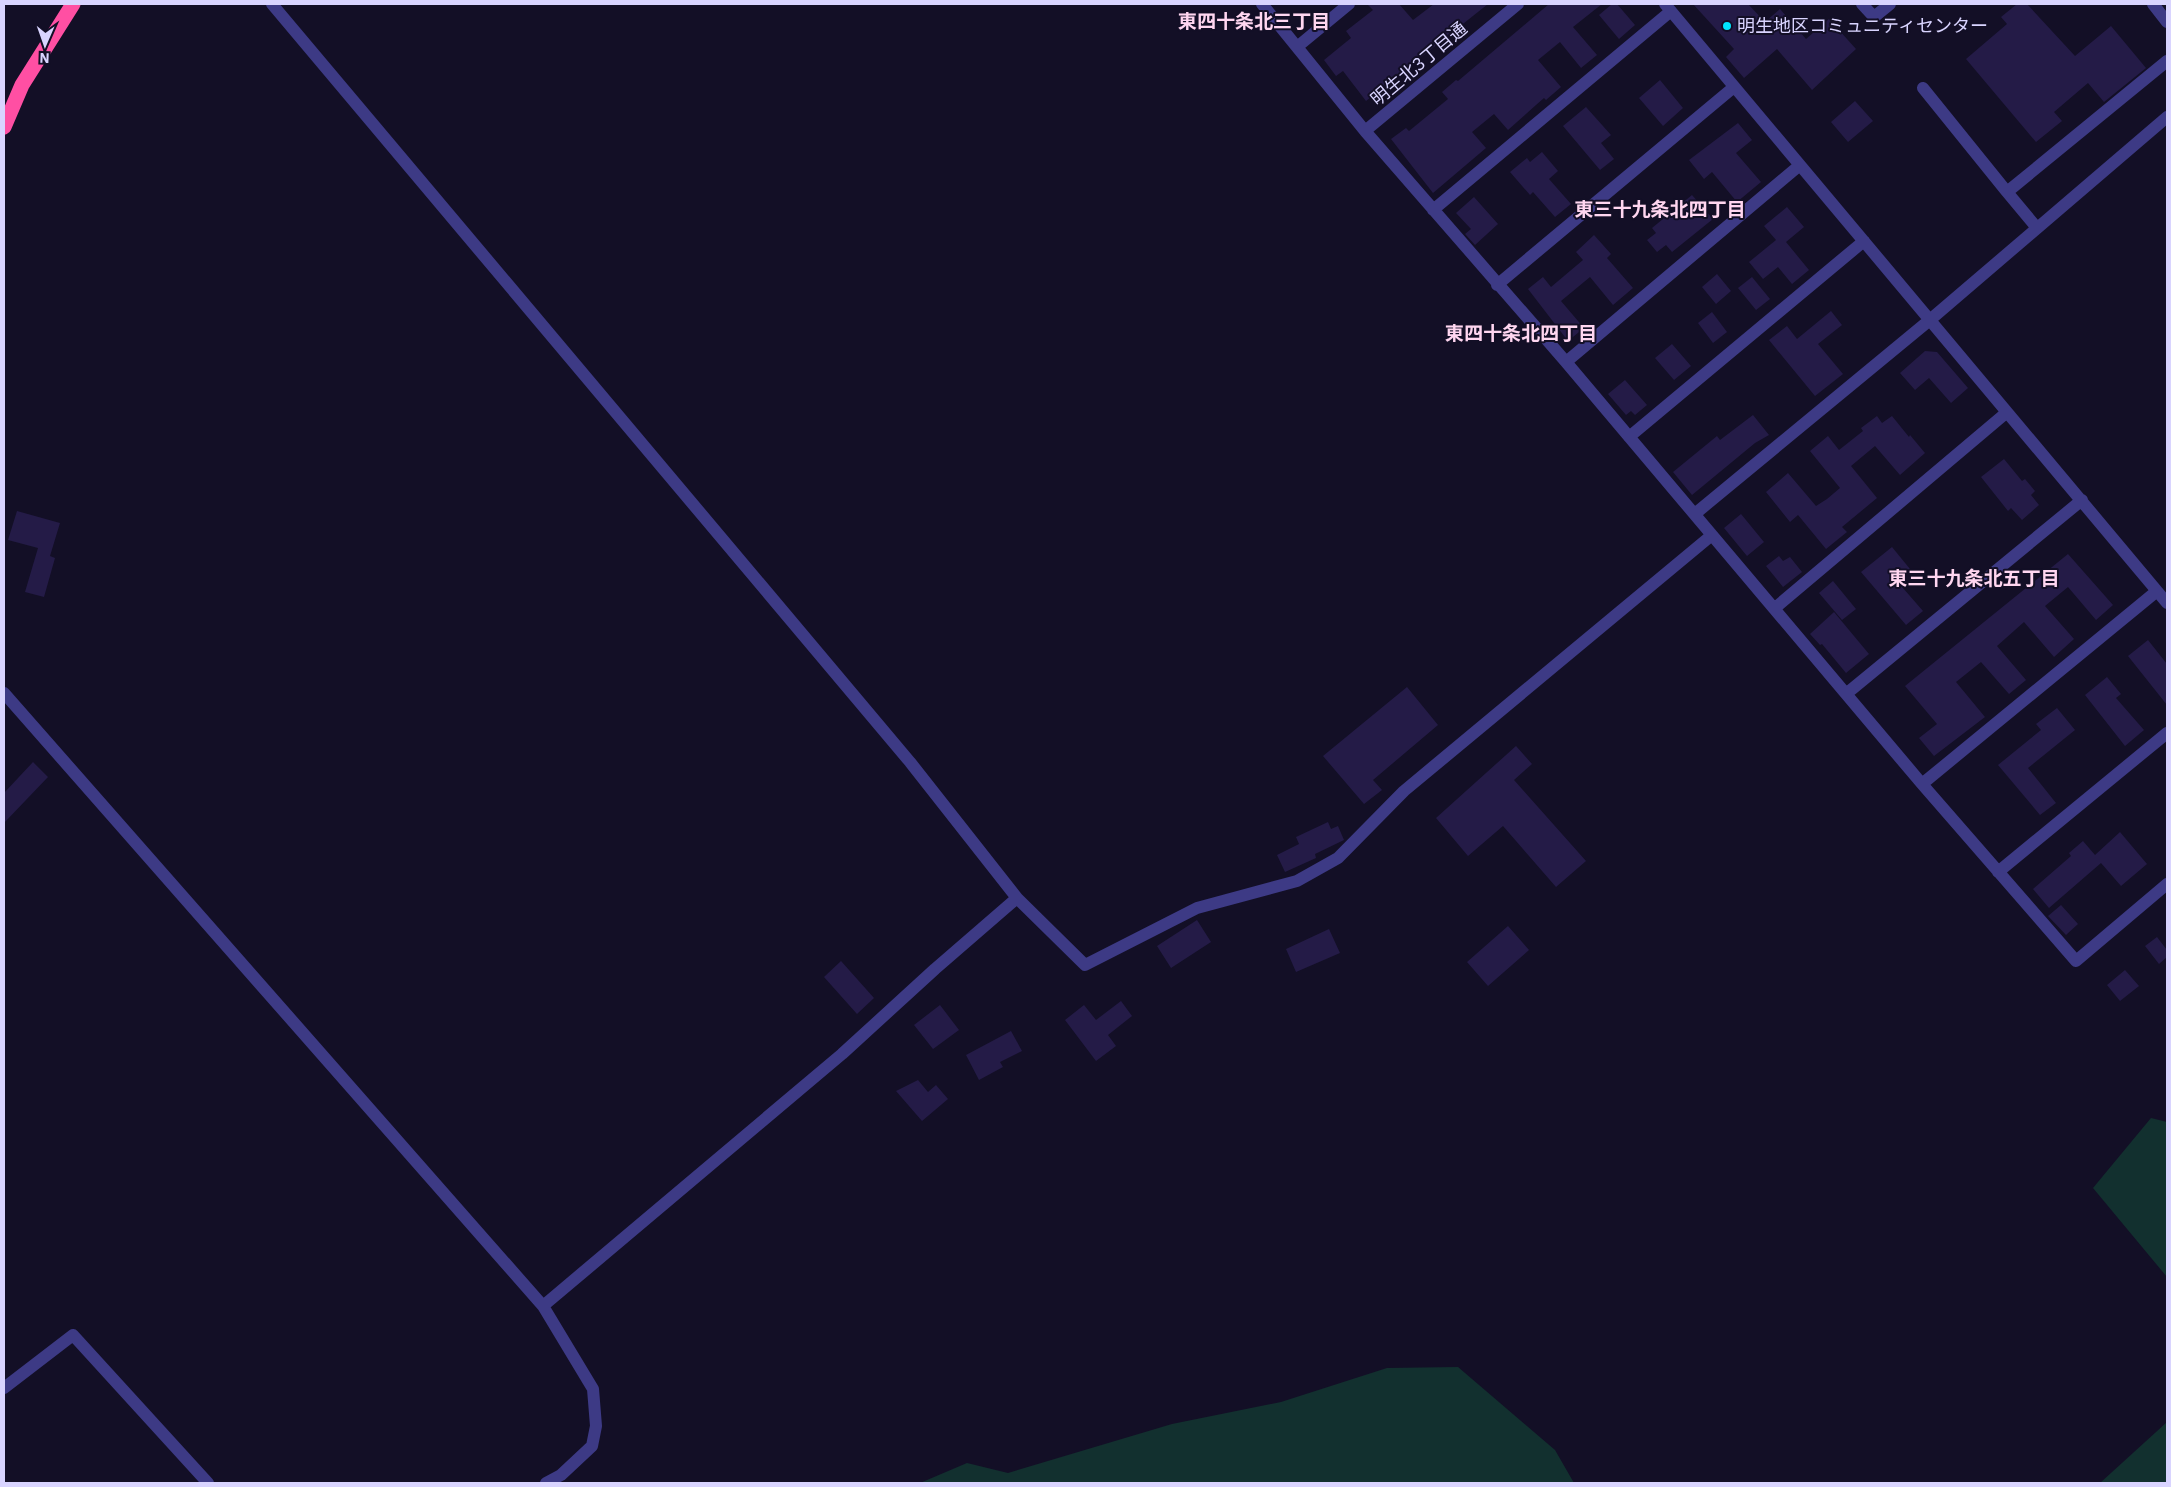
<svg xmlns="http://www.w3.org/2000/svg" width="2171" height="1487" font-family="'IBM Plex Sans','Noto Sans JP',sans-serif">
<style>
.green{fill:#12302f}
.building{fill:#241b47}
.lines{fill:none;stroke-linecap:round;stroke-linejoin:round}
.minor{stroke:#3d3a85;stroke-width:12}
.highway{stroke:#ff4fa3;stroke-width:15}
.poi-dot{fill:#00e5ff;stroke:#130f26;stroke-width:2}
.labels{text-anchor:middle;stroke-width:4;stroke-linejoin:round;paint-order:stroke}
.poi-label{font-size:18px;fill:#d9d4ff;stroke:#130f26;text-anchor:start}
.street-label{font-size:18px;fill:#d9d4ff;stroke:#130f26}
.neighbourhood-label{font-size:19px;font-weight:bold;fill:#ffd6f0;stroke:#130f26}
</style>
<rect width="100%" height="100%" fill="#130f26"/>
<!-- green -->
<path class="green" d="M2151 1118 2167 1122V1277L2093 1188Z
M1458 1367 1555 1450 1574 1483H920L967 1463 1008 1473 1172 1424 1281 1402 1387 1368Z
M2167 1422V1483H2100Z"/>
<!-- building -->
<path class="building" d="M1367 4H1399L1413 20 1434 4H1488L1366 101 1343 71 1336 76 1324 60 1351 38 1346 31 1373 10Z
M1549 4H1602L1573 27 1597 55 1581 68 1560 42 1538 60 1561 87 1546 100 1544 98 1536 105 1508 130 1494 114 1472 132 1486 148 1433 193 1391 139 1406 128 1409 131 1448 99 1442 92 1456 80 1458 81Z
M1612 4H1617L1635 25 1619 39 1599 15Z
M1693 4H1748L1765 22 1780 9 1806 39 1829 19 1856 49 1812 90 1777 49 1744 78 1726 57 1734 49Z
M2017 4H2027L2075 56 2111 26 2146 68 2104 102 2088 83 2054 112 2062 121 2036 142 1966 59 2007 24 2001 17Z
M1660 80 1683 108 1663 126 1639 98Z
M1855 101 1873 121 1848 142 1831 122Z
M1586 107 1611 135 1601 143 1614 159 1600 170 1563 126Z
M1738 123 1752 140 1736 153 1761 182 1737 202 1712 172 1704 179 1689 160Z
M1542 152 1558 171 1549 179 1571 204 1555 217 1533 192 1530 195 1510 172 1527 158 1530 162Z
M1692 195 1713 219 1672 252 1666 245 1657 252 1647 240 1656 233 1652 228Z
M1474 197 1498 224 1475 245 1465 234 1471 229 1456 213Z
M1787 207 1804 227 1786 242 1809 270 1792 284 1778 267 1763 279 1749 262 1776 240 1764 226Z
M1594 235 1611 254 1607 258 1633 288 1613 305 1590 277 1561 301 1584 328 1568 341 1528 289 1543 277 1551 287 1583 260 1576 252Z
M1717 274 1731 291 1716 304 1702 287Z
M1752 277 1770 299 1756 310 1738 288Z
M1831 311 1842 325 1818 344 1843 374 1815 396 1769 340 1787 326 1797 339Z
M1712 312 1727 332 1713 343 1698 323Z
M1672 344 1691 366 1674 380 1655 358Z
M1925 351 1937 352 1968 388 1951 403 1929 378 1915 390 1900 373Z
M1625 380 1647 405 1635 415 1631 411 1626 415 1608 394Z
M1753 415 1769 435 1755 443 1692 495 1673 472 1717 436 1720 440Z
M1877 416 1882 423 1892 416 1909 437 1910 435 1925 453 1900 475 1875 446 1851 466 1877 498 1842 527 1847 532 1826 549 1798 515 1790 522 1766 492 1788 473 1816 506 1827 499 1840 488 1810 451 1828 436 1839 450 1863 431 1861 428Z
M2004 459 2022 481 2025 479 2035 491 2031 495 2039 505 2022 520 2011 508 2008 511 1981 477Z
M17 511 60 523 50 556 55 558 44 597 25 592 38 548 8 540Z
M1741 514 1764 542 1747 556 1724 528Z
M1892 547 1910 569 1896 580 1923 611 1906 625 1861 572Z
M2068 554 2113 605 2096 620 2068 587 2045 606 2074 639 2054 657 2024 622 1997 646 2026 680 2009 694 1981 662 1956 682 1985 717 1934 756 1919 738 1937 724 1905 686Z
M1779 556 1783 561 1790 557 1802 572 1783 587 1766 566Z
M1833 581 1856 609 1842 620 1819 593Z
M1834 612 1869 654 1846 673 1822 644 1820 645 1810 634Z
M2148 640 2167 664V705L2128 656Z
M2107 677 2121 694 2116 698 2144 730 2125 746 2085 695Z
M1407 687 1438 725 1373 780 1382 790 1364 804 1323 756Z
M2057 708 2075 730 2028 768 2056 803 2040 815 1998 765 2041 730 2036 724Z
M1516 746 1532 764 1514 780 1586 861 1556 887 1503 826 1468 856 1436 818Z
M33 762 48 777 4 823V793Z
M1328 822 1331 829 1338 826 1344 840 1315 854 1316 858 1285 872 1277 855 1299 844 1296 837Z
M2120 832 2147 864 2121 886 2101 863 2049 908 2033 889 2071 856 2069 853 2083 841 2095 855Z
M2061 905 2078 924 2066 935 2048 916Z
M1197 920 1211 942 1171 968 1157 946Z
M1508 926 1529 950 1488 986 1467 962Z
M1329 929 1340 953 1296 972 1286 949Z
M2157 937 2167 950V957L2159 964 2145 946Z
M841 961 874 998 857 1014 824 977Z
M2125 970 2139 986 2120 1001 2107 985Z
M1121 1001 1132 1016 1108 1035 1116 1046 1096 1061 1065 1020 1084 1005 1096 1020Z
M940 1005 959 1030 933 1049 914 1025Z
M1011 1031 1022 1051 1000 1062 1003 1067 979 1080 966 1055Z
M918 1080 928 1092 936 1085 948 1099 922 1121 896 1091Z"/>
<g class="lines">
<!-- minor -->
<path class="minor" d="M272 4 910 762 1017 898 1085 965 1197 908 1297 881 1338 858 1404 791 1712 535
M1262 4 1365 131 1566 362 1922 784 2076 961 2167 884
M1665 4C1832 204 1999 404 2167 603
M1862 4 1874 17 1890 4
M2153 4 2167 22
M1297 47 1349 4
M1923 88 2007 192
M1365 131 1518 4
M1433 210 1671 11
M2037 228 2007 192 2167 61
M1497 285 1734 87
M1566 362 1800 165
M1629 437 1864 241
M1696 513 1931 319 2167 117
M1775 608 2006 413
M4 693 543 1306 593 1389 596 1426 592 1446 561 1475 546 1483
M1846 694 2082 500
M1922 784 2157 591
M1998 872 2167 733
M543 1306 842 1054 935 969 1017 898
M4 1388 73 1335 208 1483"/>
<!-- highway -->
<path class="highway" d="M4 127 22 85 73 4"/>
</g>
<!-- markers -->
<circle class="poi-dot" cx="1727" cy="26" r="5"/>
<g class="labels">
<!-- poi labels -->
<g class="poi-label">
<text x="1737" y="32">明生地区コミュニティセンター</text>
</g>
<!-- street labels -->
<g class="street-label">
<text transform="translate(1419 64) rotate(-40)" y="6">明生北3丁目通</text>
</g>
<!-- neighbourhood labels -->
<g class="neighbourhood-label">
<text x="1254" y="28">東四十条北三丁目</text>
<text x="1660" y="216">東三十九条北四丁目</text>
<text x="1521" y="340">東四十条北四丁目</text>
<text x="1974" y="585">東三十九条北五丁目</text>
</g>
</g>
<!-- border -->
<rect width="2171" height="1487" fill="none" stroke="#d9d4ff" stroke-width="10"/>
<!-- north arrow -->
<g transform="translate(45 45) rotate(182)" stroke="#130f26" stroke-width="4" paint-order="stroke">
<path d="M0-4L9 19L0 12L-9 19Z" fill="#d9d4ff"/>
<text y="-8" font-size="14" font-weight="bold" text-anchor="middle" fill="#d9d4ff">N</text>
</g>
</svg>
